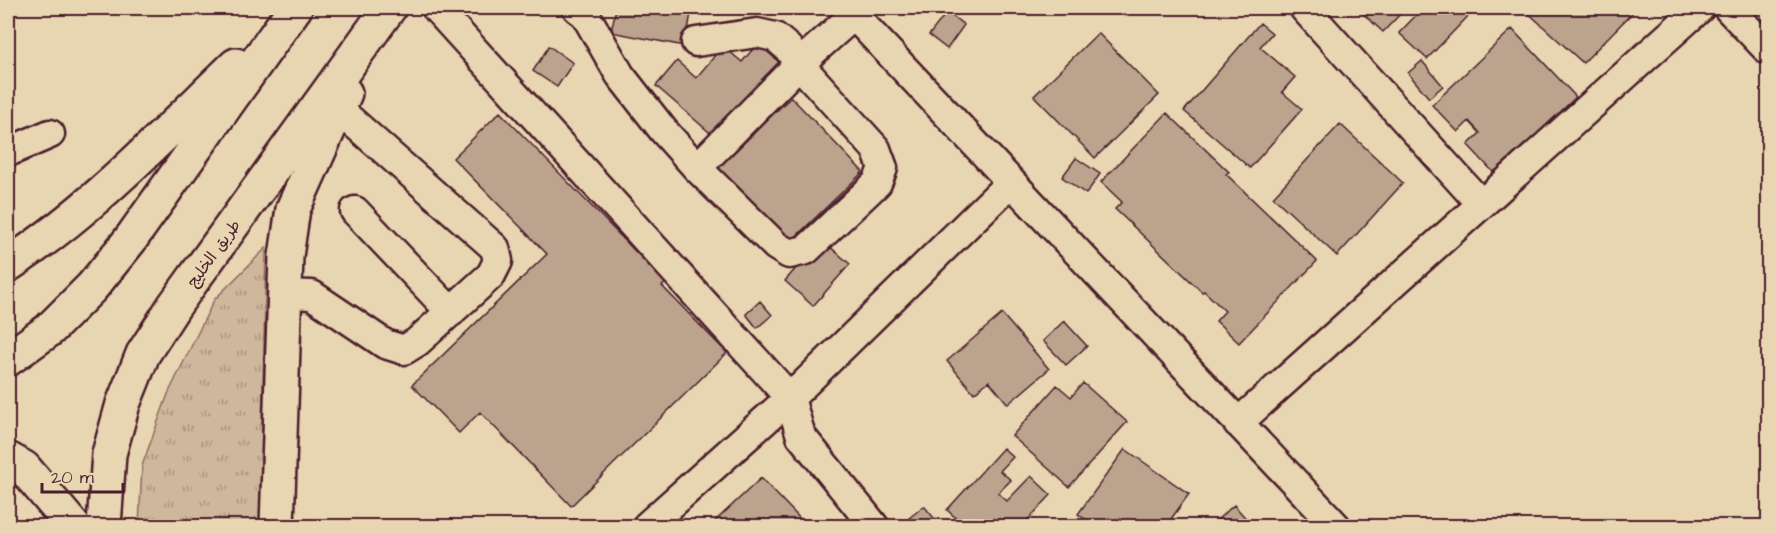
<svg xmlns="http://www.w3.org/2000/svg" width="1776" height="534" font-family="'Architects Daughter','Playpen Sans Arabic',sans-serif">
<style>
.grass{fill:url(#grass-tufts);stroke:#8c6b64;stroke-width:1.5}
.building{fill:#bba38d;stroke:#4a1f2b;stroke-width:1.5}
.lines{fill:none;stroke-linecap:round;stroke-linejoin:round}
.minor-casing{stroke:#4a1f2b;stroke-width:33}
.major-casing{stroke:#4a1f2b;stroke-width:38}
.minor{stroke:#e8d5b2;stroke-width:28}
.major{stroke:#e8d5b2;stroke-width:33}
.labels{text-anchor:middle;stroke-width:4.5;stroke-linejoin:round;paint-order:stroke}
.street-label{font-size:16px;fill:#4a1f2b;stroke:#e8d5b2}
</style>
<defs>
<pattern id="grass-tufts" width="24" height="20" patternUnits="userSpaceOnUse" patternTransform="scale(1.5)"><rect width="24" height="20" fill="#cfb79c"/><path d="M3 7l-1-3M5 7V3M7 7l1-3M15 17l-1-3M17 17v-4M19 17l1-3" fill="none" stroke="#aa947f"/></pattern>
</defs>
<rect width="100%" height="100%" fill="#e8d5b2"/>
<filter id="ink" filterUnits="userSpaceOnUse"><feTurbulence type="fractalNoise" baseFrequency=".0167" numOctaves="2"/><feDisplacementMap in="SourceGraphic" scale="12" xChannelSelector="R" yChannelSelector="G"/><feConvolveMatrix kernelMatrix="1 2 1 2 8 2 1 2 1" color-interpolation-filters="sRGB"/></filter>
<g filter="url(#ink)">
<!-- grass -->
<path class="grass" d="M266 248 260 526H139L142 466 168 394 214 300Z"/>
<!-- building -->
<path class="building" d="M616 8H692L685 46 611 32Z
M1357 8H1406L1383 32Z
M1423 8H1476L1427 59 1399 33Z
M1523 8H1637L1583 63Z
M947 12 964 25 947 49 929 35Z
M1260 23 1272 33 1260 47 1295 77 1282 92 1302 109 1250 168 1184 111Z
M1512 29 1576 97 1495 174 1468 145 1480 133 1469 121 1458 132 1432 105Z
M1098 33 1159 95 1095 158 1034 96Z
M758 43 781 64 716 138 656 86 677 61 696 78 723 46 742 62Z
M549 46 573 63 557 87 533 71Z
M1422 61 1443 86 1429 98 1408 73Z
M791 97 863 172 786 246 715 171Z
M500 112 666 283 662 286 727 353 571 506 480 412 459 433 412 385 547 254 453 158Z
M1167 113 1229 172 1226 174 1317 261 1239 343 1216 321 1225 311 1204 291 1202 292 1115 209 1122 202 1101 182Z
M1340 124 1403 183 1337 256 1273 197Z
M1076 158 1100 174 1086 194 1062 177Z
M821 239 850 264 813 306 785 281Z
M760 301 772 315 757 328 746 314Z
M1002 314 1049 369 1008 404 989 381 974 393 947 361Z
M1064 321 1087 346 1066 365 1043 341Z
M1083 383 1127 422 1069 487 1012 436 1057 385 1071 397Z
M1003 448 1013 457 1000 471 1011 480 998 493 1007 501 1031 476 1051 495 1022 526H965L947 510Z
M1125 449 1189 494 1166 526H1095L1078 514Z
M761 478 807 526H710Z
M1234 505 1251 524 1248 526H1210Z
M924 506 934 518 923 526H916L909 518Z"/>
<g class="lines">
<defs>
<path id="minor" d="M436 8 790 398 801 436 874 526
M577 8 585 14 620 75 663 130 697 168
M847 8 1336 526
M1304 8 1481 204
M1728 8 1768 50
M696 42 757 33 775 37 788 48 799 64 876 149 883 168 877 183 806 250 789 254 776 246 697 168 799 64 854 15
M8 152 50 134
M355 211 451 312
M284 294 312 295 385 344 404 350 417 342 491 275 498 261 495 248 338 109
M1238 423 1700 8
M647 526 790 398 1011 182"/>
<path id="major" d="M8 265C93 209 163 135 236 65
M8 359 49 330 92 287 130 240 295 8
M8 459 24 468 73 526
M104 526 109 454 123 404 143 354 174 306 389 8
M277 526 286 256 293 209 345 93"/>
</defs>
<!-- minor casing -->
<use href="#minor" class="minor-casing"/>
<!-- major casing -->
<use href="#major" class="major-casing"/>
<!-- minor -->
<use href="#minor" class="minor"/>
<!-- major -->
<use href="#major" class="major"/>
</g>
</g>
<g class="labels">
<!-- street labels -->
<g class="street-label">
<text transform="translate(213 253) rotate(-54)" y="6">طريق الخليج</text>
</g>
</g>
<!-- margin -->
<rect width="1776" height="534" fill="none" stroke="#e8d5b2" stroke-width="30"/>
<rect x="15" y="15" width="1746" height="504" fill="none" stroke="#4a1f2b" stroke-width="2" filter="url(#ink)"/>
<!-- scale -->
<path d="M42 483v9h81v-9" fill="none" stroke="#4a1f2b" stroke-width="3"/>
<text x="51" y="483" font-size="18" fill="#4a1f2b" stroke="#e8d5b2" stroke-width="4.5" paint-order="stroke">20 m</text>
</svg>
